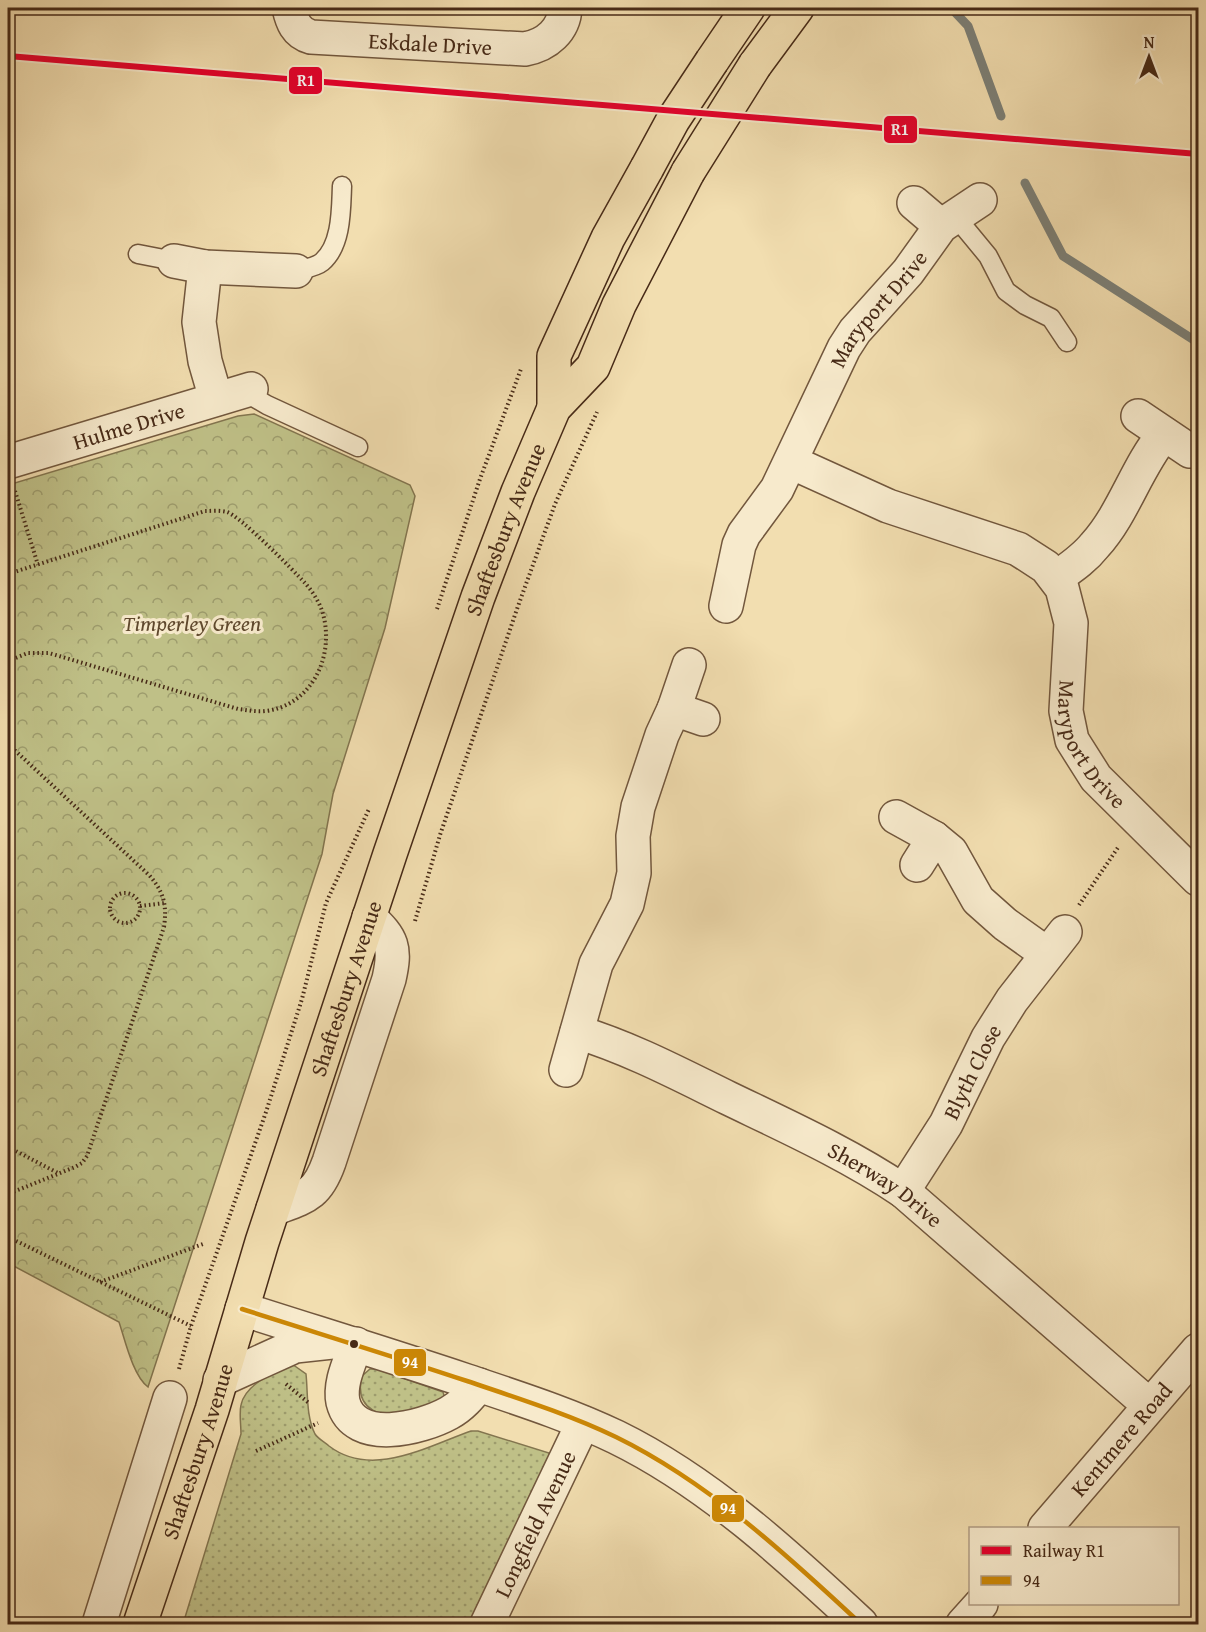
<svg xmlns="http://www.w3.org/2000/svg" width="1206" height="1632" font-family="'Gentium Book Plus',serif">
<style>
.grass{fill:url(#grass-dots);stroke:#83754f;stroke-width:1.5}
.park{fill:url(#park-crowns);stroke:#83754f;stroke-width:1.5}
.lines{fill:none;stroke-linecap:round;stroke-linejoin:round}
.stream{stroke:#7c8077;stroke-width:9}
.service-casing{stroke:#72573d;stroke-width:21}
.minor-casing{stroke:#72573d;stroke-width:36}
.tertiary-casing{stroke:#72573d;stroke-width:36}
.trunk-casing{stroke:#472a17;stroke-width:36}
.path{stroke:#472a17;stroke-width:4;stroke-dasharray:1.5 3;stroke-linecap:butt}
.service{stroke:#f7eacc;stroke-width:18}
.minor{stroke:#f7eacc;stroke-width:33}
.tertiary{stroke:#f7eacc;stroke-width:33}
.trunk{stroke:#f2deb0;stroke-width:33}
.rail{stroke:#472a17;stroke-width:4.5;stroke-dasharray:10 10;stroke-linecap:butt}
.trunk-bridge-casing{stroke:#472a17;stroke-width:36;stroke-linecap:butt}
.trunk-bridge{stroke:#f2deb0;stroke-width:33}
.bus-1-casing{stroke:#f7eacc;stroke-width:9}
.bus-1{stroke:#cb8706;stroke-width:4.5}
.rail-1-casing{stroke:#f7eacc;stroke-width:10}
.rail-1{stroke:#e4002b;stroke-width:6}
.bus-dot{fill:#472a17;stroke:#f7eacc;stroke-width:2}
.labels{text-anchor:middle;stroke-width:6;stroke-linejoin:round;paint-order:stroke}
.street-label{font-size:22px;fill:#472a17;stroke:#f7eacc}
.park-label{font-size:22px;font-style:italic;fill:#5f482d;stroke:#f7eacc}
.line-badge{stroke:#f7eacc;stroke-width:2}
.badge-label{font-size:16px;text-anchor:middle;font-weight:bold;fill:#fff}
</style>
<defs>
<pattern id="grass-dots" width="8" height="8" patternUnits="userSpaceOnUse" patternTransform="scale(1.5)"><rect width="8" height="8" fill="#bfc087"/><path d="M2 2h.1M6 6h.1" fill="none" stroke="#9d9c6d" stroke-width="1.8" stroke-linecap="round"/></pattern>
<pattern id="park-crowns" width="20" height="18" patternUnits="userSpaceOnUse" patternTransform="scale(1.5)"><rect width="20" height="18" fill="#bfc087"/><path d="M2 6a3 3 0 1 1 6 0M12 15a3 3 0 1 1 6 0" fill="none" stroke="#9d9c6d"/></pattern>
</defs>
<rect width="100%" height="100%" fill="#f2deb0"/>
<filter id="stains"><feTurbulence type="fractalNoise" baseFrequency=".00333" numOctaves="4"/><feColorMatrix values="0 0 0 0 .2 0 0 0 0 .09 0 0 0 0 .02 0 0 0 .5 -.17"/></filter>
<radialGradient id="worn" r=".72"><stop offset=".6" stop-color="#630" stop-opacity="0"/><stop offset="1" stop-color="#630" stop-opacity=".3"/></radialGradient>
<!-- grass -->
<path class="grass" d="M292 1364 306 1374C308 1393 306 1416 315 1434 318 1439 325 1442 329 1446 372 1479 428 1446 471 1431H478L549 1453V1464L473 1624H183L241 1434C241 1424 239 1414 241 1405 245 1384 275 1372 292 1364Z
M370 1369H377L443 1392 445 1399C435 1404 423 1414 412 1416 383 1419 353 1411 362 1376Z"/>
<!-- park -->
<path class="park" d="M254 414 410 485 415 496 385 628 333 794 322 854 148 1387C133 1376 125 1340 119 1322L8 1263V485L238 416Z"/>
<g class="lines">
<!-- stream -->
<path class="stream" d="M951 8 968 26 1001 116
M1025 183 1063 256 1197 342 1198 345"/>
<defs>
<path id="service" d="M955 216 988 256 1006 291 1025 305 1051 318 1067 342
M138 254 174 261
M296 271C304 269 316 267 322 262 342 245 341 209 342 186
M243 391 267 405 358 447"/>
<g id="minor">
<path id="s1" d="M289 8C292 21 296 33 311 37L525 49C547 45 564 30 565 8"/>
<path d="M914 203 941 226"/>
<path d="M174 261 205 267 296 271"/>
<path d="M205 267 199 322 205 361 216 399"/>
<path d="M1138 416 1190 451"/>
<path id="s2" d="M8 462 251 389"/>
<path id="s3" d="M791 462 888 506 1018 549 1046 567 1062 588 1071 623 1066 711 1072 740 1096 778 1198 879"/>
<path d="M1056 578C1070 568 1084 559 1095 545 1124 513 1136 468 1164 434"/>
<path id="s4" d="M726 606 739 545 744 534 777 489 844 348 855 331 908 272 941 226 980 200"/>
<path d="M674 709 703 719"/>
<path d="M896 817 934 838 951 852 978 900 1005 924 1047 954"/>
<path d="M917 865 934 838"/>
<path id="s5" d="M577 1032C630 1048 679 1074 728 1098 788 1127 848 1154 903 1191L1149 1405"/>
<path d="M566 1070 596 964 627 904 634 873 633 836 638 807 662 735 674 709 689 665"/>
<path id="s6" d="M903 1191 946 1124 988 1038 1012 1000 1065 932"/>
<path d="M273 1209C305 1197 317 1196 329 1162L389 979C396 948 393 939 369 917"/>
<path d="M356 1344C350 1362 339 1383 343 1402 354 1446 422 1428 449 1413 462 1406 470 1396 479 1385"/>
<path id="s7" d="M1045 1528 1198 1350"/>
<path d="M99 1624 170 1398"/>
<path id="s8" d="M487 1624 583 1423"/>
<path d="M963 1624 981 1604"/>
</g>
<path id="tertiary" d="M242 1309C317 1333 392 1356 467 1381 517 1398 568 1414 616 1437 708 1482 787 1555 861 1624
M220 1380 295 1346 332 1342"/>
<g id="trunk">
<path d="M712 61 748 8"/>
<path d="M755 65 797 8"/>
<path d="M554 408V356L608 238 647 168"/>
<path id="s9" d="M140 1624 212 1410 262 1242 390 854 478 597 518 492 554 408 593 367 619 305 688 172"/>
</g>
</defs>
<!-- service casing -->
<use href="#service" class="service-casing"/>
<!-- minor casing -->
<use href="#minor" class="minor-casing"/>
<!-- tertiary casing -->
<use href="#tertiary" class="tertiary-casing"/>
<!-- trunk casing -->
<use href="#trunk" class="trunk-casing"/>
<!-- path -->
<path class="path" d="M15 491 38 565
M8 574 205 511C212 511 220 510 227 512 240 516 293 570 305 583 313 592 320 603 323 614 335 657 311 706 265 711 256 712 247 710 238 709L49 653H28L8 661
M437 609 480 479 521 369
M8 744 149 875C164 892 167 905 164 927L87 1156 82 1163 75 1167 8 1194
M110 908a15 15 0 1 1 30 0a15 15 0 1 1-30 0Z
M1079 905 1119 846
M140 906 165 903
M415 921 440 835 517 609 555 504 597 412
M8 1147 58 1173
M8 1237 191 1326
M100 1282 203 1244
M179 1369 191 1326 266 1112 302 999 326 903 369 809
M286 1384 310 1404
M256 1451 318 1423"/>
<!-- service -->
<use href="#service" class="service"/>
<!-- minor -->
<use href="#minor" class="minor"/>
<!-- tertiary -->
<use href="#tertiary" class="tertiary"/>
<!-- trunk -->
<use href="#trunk" class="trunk"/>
<!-- rail -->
<path class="rail" d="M8 56 1198 154"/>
<defs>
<path id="trunk-bridge" d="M647 168 673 120 712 61
M688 172 755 65"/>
</defs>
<!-- trunk-bridge casing -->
<use href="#trunk-bridge" class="trunk-bridge-casing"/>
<!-- trunk-bridge -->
<use href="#trunk-bridge" class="trunk-bridge"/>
<defs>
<path id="bus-1" d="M242 1309C317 1333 392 1356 467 1381 517 1398 568 1414 616 1437 708 1482 787 1555 861 1624"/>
</defs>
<!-- bus-1 casing -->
<use href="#bus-1" class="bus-1-casing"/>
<!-- bus-1 -->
<use href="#bus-1" class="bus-1"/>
<defs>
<path id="rail-1" d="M8 56 1198 154"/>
</defs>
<!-- rail-1 casing -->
<use href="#rail-1" class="rail-1-casing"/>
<!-- rail-1 -->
<use href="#rail-1" class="rail-1"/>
</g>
<!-- markers -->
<circle class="bus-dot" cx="354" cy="1344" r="5"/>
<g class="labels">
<!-- street labels -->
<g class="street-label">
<text dy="8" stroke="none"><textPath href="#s1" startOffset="158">Eskdale Drive</textPath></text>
<text dy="8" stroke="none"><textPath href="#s4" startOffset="338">Maryport Drive</textPath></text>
<text dy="8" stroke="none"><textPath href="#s2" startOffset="126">Hulme Drive</textPath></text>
<text dy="8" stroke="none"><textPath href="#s9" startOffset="1154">Shaftesbury Avenue</textPath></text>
<text dy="8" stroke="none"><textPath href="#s3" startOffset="468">Maryport Drive</textPath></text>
<text dy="8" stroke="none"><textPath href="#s9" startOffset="668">Shaftesbury Avenue</textPath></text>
<text dy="8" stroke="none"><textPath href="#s6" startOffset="138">Blyth Close</textPath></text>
<text dy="8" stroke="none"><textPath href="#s5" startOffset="345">Sherway Drive</textPath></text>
<text dy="8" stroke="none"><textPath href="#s7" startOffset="117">Kentmere Road</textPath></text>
<text dy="8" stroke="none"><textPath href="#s9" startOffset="182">Shaftesbury Avenue</textPath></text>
<text dy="8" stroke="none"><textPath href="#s8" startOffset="111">Longfield Avenue</textPath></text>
</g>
<!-- park labels -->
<g class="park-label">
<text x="192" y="631">Timperley Green</text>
</g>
</g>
<g class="line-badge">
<rect x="288" y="66" width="35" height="29" rx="6" fill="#e4002b"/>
<rect x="883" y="115" width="35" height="29" rx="6" fill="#e4002b"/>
<rect x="393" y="1348" width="34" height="29" rx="6" fill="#cb8706"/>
<rect x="711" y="1494" width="34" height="29" rx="6" fill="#cb8706"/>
</g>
<g class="badge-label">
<text x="306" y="86">R1</text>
<text x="900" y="135">R1</text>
<text x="410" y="1368">94</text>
<text x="728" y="1514">94</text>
</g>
<!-- margin -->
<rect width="1206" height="1632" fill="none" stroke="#f2deb0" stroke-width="30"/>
<rect x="9" y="9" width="1188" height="1614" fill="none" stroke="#472a17" stroke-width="3"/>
<rect x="15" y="15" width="1176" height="1602" fill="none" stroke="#472a17" stroke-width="1.5"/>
<!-- legend -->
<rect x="969" y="1527" width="210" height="78" fill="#f7eacc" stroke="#b19d84" stroke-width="1.5"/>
<rect x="981" y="1546" width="30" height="9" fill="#e4002b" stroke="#b19d84" stroke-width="1.5"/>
<text x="1023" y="1557" font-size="18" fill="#472a17">Railway R1</text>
<rect x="981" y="1576" width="30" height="9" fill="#cb8706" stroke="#b19d84" stroke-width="1.5"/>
<text x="1023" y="1587" font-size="18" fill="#472a17">94</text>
<!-- north arrow -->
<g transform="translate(1149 57)" stroke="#f7eacc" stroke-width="4.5" paint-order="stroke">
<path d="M0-4.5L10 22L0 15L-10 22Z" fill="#472a17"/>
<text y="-9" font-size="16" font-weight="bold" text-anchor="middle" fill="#472a17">N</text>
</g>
<rect width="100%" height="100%" filter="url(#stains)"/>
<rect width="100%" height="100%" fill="url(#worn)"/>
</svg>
